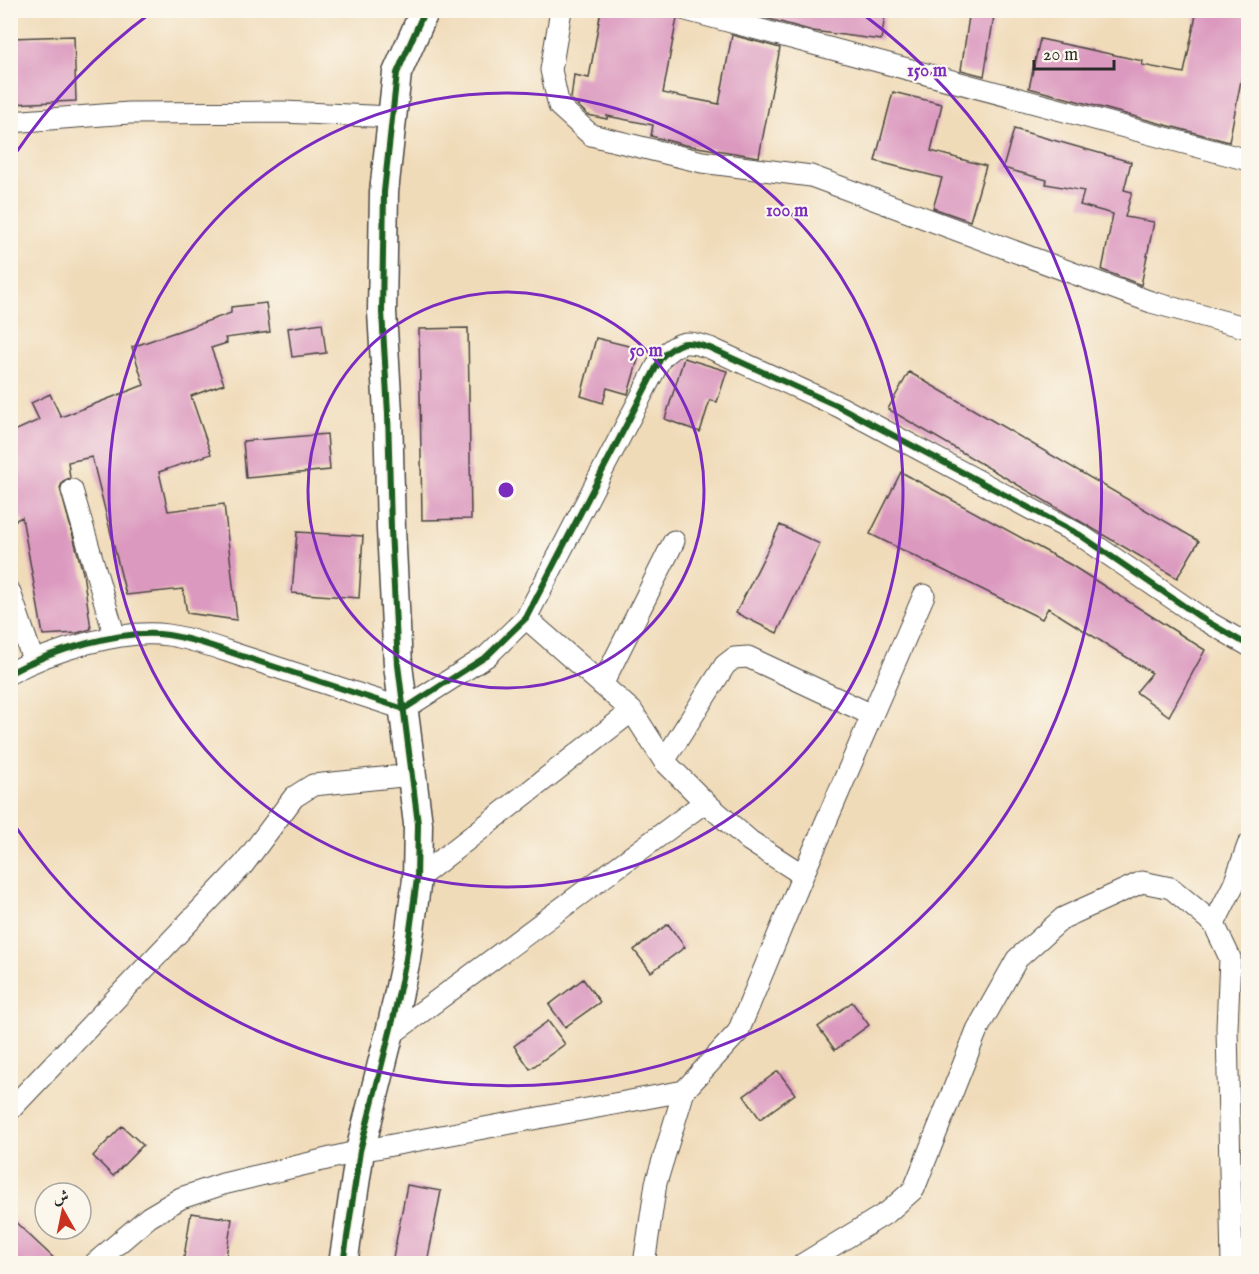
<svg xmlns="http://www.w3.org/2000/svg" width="1259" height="1274" font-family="'IM FELL English',Amiri,serif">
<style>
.building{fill:#db99bf}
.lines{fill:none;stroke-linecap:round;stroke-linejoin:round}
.street-casing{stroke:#494540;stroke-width:23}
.secondary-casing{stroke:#494540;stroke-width:31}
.street{stroke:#fff;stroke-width:21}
.secondary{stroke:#fff;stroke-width:28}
.cycleway-casing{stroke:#fbf7ec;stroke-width:10}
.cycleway{stroke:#1b5e20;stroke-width:6}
.ring{fill:none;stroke:#7b2cbf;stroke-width:3}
.centre{fill:#7b2cbf;stroke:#fbf7ec;stroke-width:3}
.ring-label{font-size:18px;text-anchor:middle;font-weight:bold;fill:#7b2cbf;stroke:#fbf7ec;stroke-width:4.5;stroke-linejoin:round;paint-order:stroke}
</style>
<rect width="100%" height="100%" fill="#fbf7ec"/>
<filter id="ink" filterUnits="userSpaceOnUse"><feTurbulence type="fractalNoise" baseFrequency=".0167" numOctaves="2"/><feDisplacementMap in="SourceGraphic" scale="12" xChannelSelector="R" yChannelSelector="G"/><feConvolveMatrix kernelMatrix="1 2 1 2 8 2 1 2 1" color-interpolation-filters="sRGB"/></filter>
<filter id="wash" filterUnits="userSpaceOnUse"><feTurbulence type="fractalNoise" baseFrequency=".008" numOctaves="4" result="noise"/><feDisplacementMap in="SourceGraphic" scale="24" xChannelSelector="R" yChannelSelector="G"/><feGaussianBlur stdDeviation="1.35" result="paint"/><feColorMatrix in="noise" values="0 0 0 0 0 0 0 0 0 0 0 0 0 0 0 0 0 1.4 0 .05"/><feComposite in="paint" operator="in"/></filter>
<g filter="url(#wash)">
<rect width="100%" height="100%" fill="#f0dbb9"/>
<g id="blocks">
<!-- building -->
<path class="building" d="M601 10H674L677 18 663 93 719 104 732 35 780 48 759 157 685 145 651 136 653 125 607 116V119L588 115 571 99 574 75 589 78Z
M737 10H886L881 40 813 31Z
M970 10H995L984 76 961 70Z
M1197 10H1235L1248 13V45L1229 142 1029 88 1040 39 1143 61 1142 65 1184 73Z
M74 36 76 101 10 104V38Z
M893 92 942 104 931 151 986 166 970 221 933 208 942 178 875 161Z
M1014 129 1131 162 1124 190 1132 192 1125 217 1154 222 1141 285 1102 270 1113 214 1080 205 1084 191 1046 184 1047 180 1003 168Z
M266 303 270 332 225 338 227 343 211 348 224 384 191 396 211 454 159 472 168 511 224 504 237 620 187 613 183 589 126 595 92 457 68 462 70 478 63 481 60 488 83 573 91 629 77 633 43 635 22 517 10 523V433L39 420 31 403 50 394 61 417 144 385 132 347 231 313V307Z
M322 323 326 353 292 357 288 328Z
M468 328 471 519 422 520 419 329Z
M596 338 641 349 628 394 607 388 603 403 581 396Z
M684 358 727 371 717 402 710 400 700 432 665 419Z
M909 372 1199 541 1177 578 888 409Z
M327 434 330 470 246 478 243 441Z
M901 472 1071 565 1205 650 1169 716 1136 692 1152 673 1048 608 1042 619 870 534Z
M780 525 820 544 777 633 736 613Z
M297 532 363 536 359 598 292 593Z
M668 924 685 947 651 972 634 950Z
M583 979 600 1002 565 1027 549 1005Z
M852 1002 869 1025 835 1050 818 1027Z
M548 1021 565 1044 530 1069 514 1046Z
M778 1071 795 1094 760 1119 744 1096Z
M122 1126 143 1145 113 1176 93 1156Z
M407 1185 441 1191 427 1263H392Z
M191 1213 232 1219 225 1263H183Z
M10 1217 59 1263H18L10 1256Z"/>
</g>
</g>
<g filter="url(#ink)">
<use href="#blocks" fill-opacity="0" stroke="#494540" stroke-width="1.5"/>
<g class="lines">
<defs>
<path id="street" d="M561 10 551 70 559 106 591 135 702 162 811 176 1151 302 1248 328
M686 10 1248 160
M10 122 129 113 283 112 392 117
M72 490 115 637
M10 592 33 660
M526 618 632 711 664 761 705 802 750 841 803 875
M10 673C50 651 123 628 168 635 196 639 225 651 251 659 302 676 353 692 404 709L487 656 526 618 661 358C679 340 687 340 710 348L840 407 1080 535 1203 619 1248 645
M602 685 674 541
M664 761 725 665 734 658 748 657 872 715
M417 879 632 711
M389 1036 705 802
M10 1110 243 865 294 797 313 785 412 775
M94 1264 149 1217 181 1198 223 1184 360 1151 684 1091
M644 1264 656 1183 684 1091 738 1032 803 875 924 595
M803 1264 888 1212 914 1189 977 1030 1017 959 1063 918 1142 882 1171 888 1214 924
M1232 1264 1227 1028 1230 958 1214 924 1234 884 1248 845"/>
<path id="secondary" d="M343 1264 360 1151 393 1020 406 959 417 879 418 824 398 665 391 529 388 413 382 312 384 192 397 73 425 10"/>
</defs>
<!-- street casing -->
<use href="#street" class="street-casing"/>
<!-- secondary casing -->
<use href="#secondary" class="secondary-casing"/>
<!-- street -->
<use href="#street" class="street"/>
<!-- secondary -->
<use href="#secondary" class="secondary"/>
<defs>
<path id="cycleway" d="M10 673C50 651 123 628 168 635 196 639 225 651 251 659 302 676 353 692 404 709L487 656 526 618 661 358C679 340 687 340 710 348L840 407 1080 535 1203 619 1248 645
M343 1264 360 1151 393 1020 406 959 417 879 418 824 398 665 391 529 388 413 382 312 384 192 397 73 425 10"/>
</defs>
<!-- cycleway casing -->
<use href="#cycleway" class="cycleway-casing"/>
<!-- cycleway -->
<use href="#cycleway" class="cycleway"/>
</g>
</g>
<!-- distance rings -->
<g class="ring">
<circle cx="506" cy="490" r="198"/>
<circle cx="506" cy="490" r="397"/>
<path d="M13 157A595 595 0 0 1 152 12M860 12A595 595 0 1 1 13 823"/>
</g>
<circle cx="506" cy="490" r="9" class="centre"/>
<g class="ring-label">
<text x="927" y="76">150 m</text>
<text x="787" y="216">100 m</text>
<text x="646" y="356">50 m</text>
</g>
<!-- margin -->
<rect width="1259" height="1274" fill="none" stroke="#fbf7ec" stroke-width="36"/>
<!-- north arrow -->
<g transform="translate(63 1211) rotate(351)"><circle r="28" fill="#fbf7ec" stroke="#a8a59f" stroke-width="1.5"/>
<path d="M0-4.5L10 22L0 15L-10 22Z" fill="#c8321e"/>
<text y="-9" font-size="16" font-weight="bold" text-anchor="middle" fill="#2b2b2b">ش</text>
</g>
<!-- scale -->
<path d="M1034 60v9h80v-9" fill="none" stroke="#2b2b2b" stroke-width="3"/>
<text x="1043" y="60" font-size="18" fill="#2b2b2b" stroke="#fbf7ec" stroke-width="4.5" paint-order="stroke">20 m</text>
</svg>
